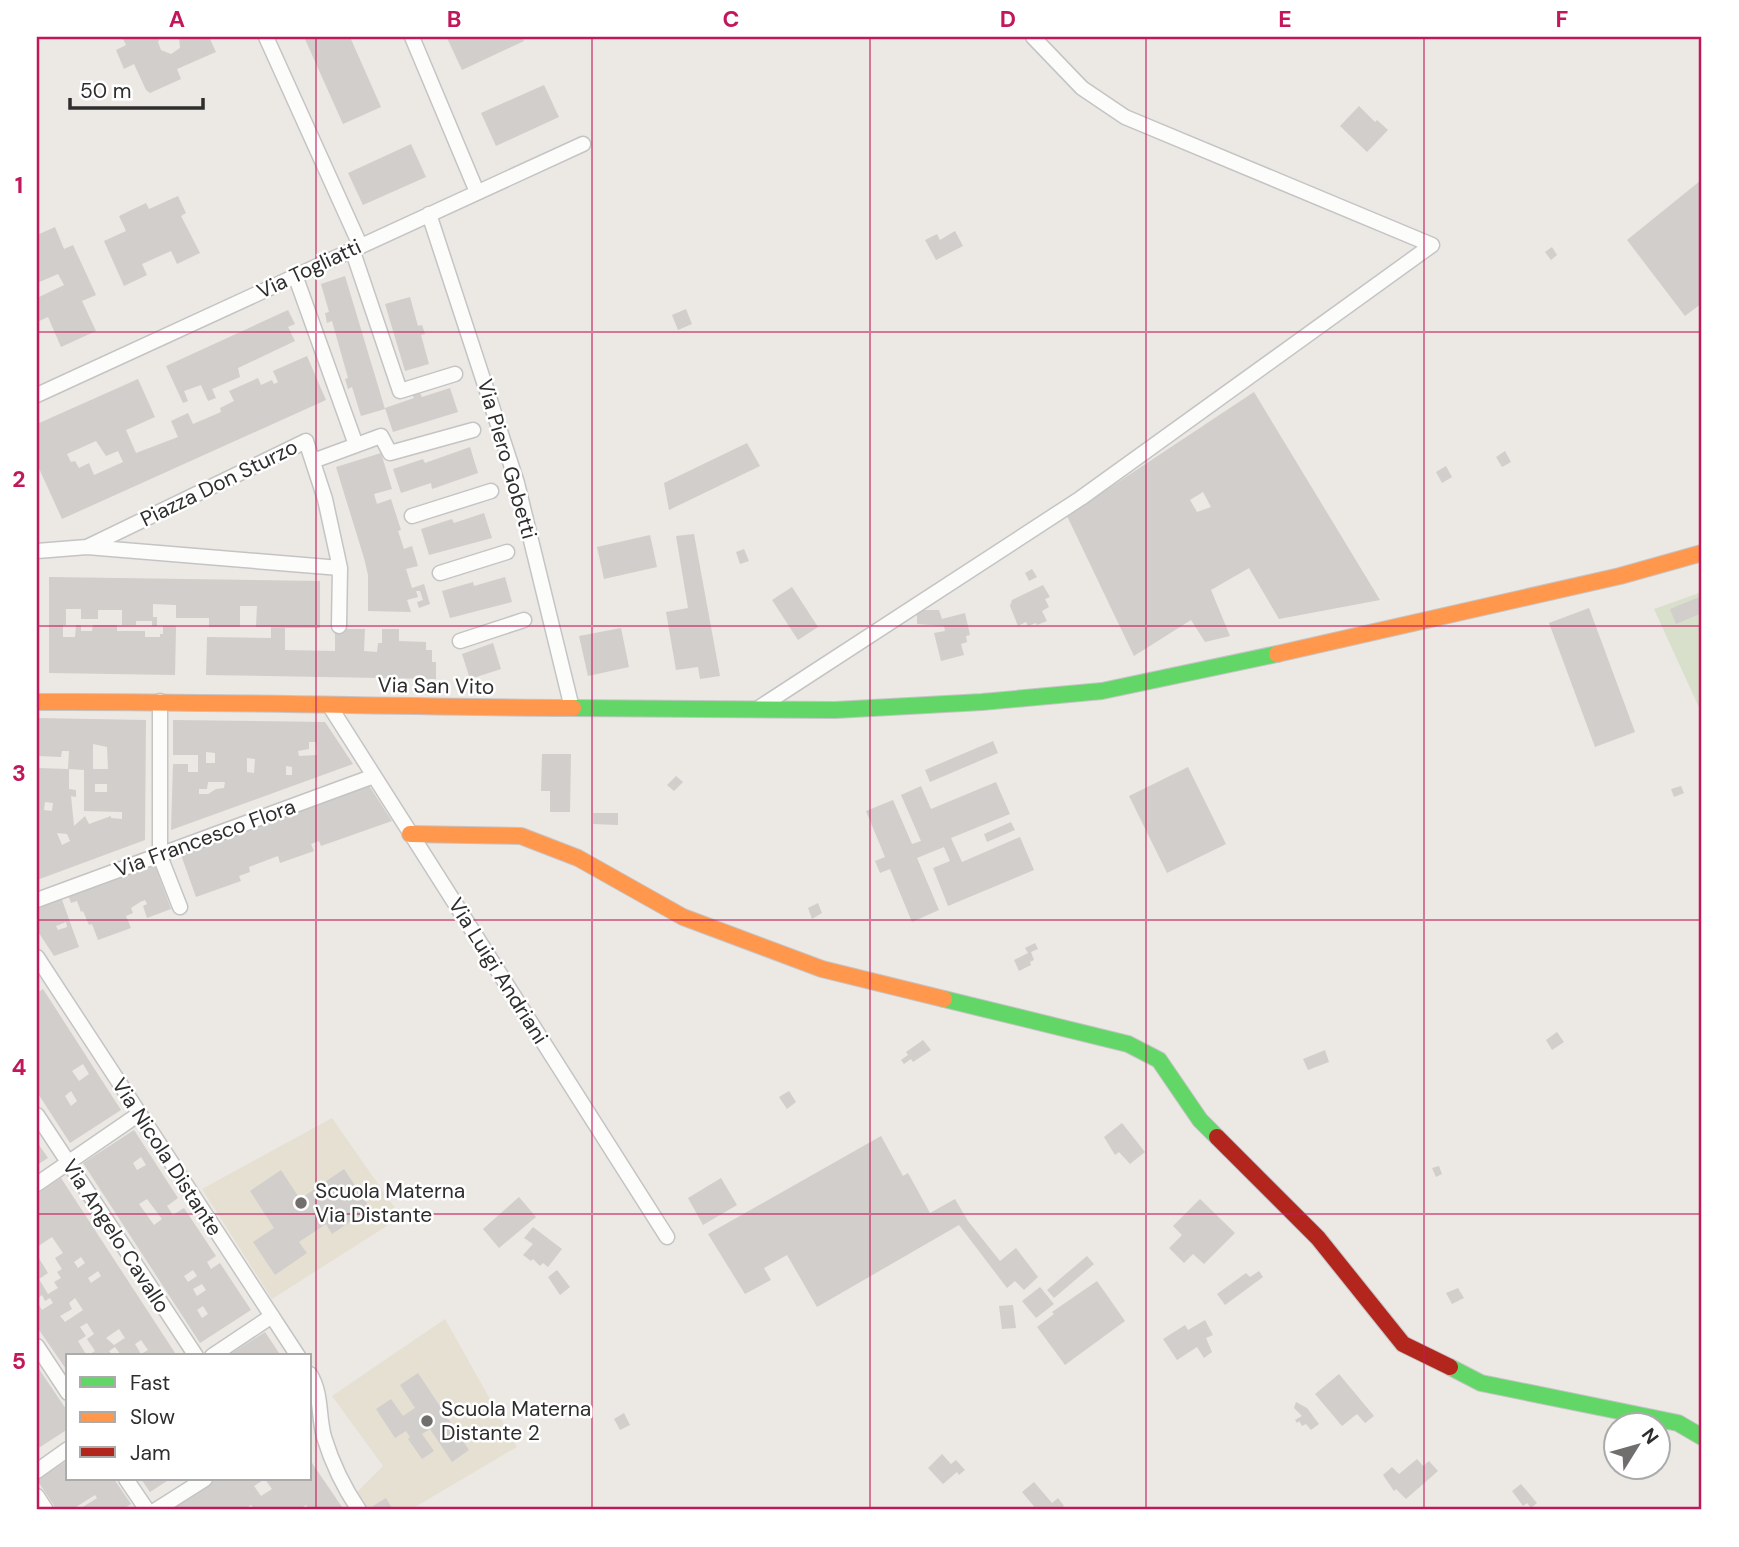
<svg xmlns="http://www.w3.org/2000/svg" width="1739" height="1547" font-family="'DM Sans',sans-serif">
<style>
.education{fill:#e6e0d3}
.cemetery{fill:#d8e0cc}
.building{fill:#d1cecb;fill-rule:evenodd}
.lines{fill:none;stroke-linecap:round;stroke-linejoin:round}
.street-casing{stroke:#c5c4c5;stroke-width:17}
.fast-casing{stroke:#c5c4c5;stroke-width:18}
.slow-casing{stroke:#c5c4c5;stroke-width:18}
.jam-casing{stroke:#c5c4c5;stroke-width:18}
.street{stroke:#fcfcfb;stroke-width:14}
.fast{stroke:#63d668;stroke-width:16}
.slow{stroke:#ff974d;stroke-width:16}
.jam{stroke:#b3261e;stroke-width:16}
.grid{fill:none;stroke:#c2185b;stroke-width:2;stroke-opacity:0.55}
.poi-dot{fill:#706f6e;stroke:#fff;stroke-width:2.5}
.labels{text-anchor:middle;stroke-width:5;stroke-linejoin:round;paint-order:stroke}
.street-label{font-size:21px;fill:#2e2e2e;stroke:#fff}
.poi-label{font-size:21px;fill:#2e2e2e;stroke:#fff;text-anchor:start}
.neatline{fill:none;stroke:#c2185b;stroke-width:2.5}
.grid-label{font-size:23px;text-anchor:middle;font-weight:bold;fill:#c2185b}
</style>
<rect width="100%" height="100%" fill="#ece8e4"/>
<!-- education -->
<path class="education" d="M332 1118 401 1217 272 1299 202 1189Z
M445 1319 517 1447 410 1510H367L353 1496 383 1466 332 1396Z"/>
<!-- cemetery -->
<path class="cemetery" d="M1702 592V714L1654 609Z"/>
<!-- building -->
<path class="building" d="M122 37H161L158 42 161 50 171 54 180 48 179 37H209L216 52 177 69 181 79 150 93 146 90 134 64 124 69 116 50 126 45Z
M304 37H350L381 107 343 124Z
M449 37H522L524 41 462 70 447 38Z
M544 85 559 117 496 146 481 113Z
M1359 106 1375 122 1377 120 1388 130 1367 152 1340 126Z
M411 144 426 177 363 205 348 173Z
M1700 181 1702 183V303L1685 316 1627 240Z
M178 196 186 213 181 216 200 253 177 264 171 251 142 264 147 275 124 286 104 241 126 231 119 216 146 203 149 209Z
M55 227 64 249 73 245 96 295 82 301 96 331 61 347 48 317 37 322V298L64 285 58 274 37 283V235Z
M955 231 963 246 936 260 925 240 937 234 940 240Z
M1552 247 1557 255 1551 260 1545 252Z
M345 276 385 409 361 416 352 387 348 389 345 379 348 378 332 321 327 323 325 313 329 312 321 284Z
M410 297 418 326 422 325 425 334 421 335 429 364 405 371 385 304Z
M686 309 692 324 678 330 672 315Z
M288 310 295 324 288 327 295 341 238 368 240 377 212 389 216 398 208 401 201 385 184 391 188 401 183 403 166 366Z
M307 356 326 400 62 519 37 464V424L138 379 155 417 126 430 136 453 178 437 171 421 188 413 193 424 221 412 220 408 234 401 229 391 258 378 261 385 272 380 274 384 278 382 273 371ZM96 441 106 456 118 451 123 462 94 475 89 463 79 468 75 461 71 462 67 454Z
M450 388 458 412 393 432 385 408 414 398 412 395 420 393 422 397Z
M1254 392 1380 600 1279 619 1249 568 1211 590 1230 636 1205 642 1191 620 1134 656 1067 516ZM1203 492 1211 507 1197 512 1190 500Z
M747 443 760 466 669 510 664 483Z
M470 447 478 473 432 489 431 483 401 493 393 469 423 459 425 463Z
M1505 451 1511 462 1502 467 1496 457Z
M381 453 392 489 374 494 377 504 391 499 401 530 398 531 404 549 412 546 418 566 406 569 412 588 424 584 430 604 419 608 417 602 423 600 420 591H416L418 597 407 600 411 612 368 611V575L364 558 336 467Z
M1446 466 1452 477 1442 483 1436 472Z
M484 513 492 538 429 555 421 529 452 519 454 523Z
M694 534 720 676 700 679 698 667 676 670 666 612 688 608 676 536Z
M650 535 657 567 604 579 597 547Z
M744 549 749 561 740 564 736 552Z
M1032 569 1037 577 1029 581 1025 573Z
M49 577 320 581V628H285V650L335 651V629H365L364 651 377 652 378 643H382V629H399V641L426 642V650H432V662H436V679L206 675 207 637 271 638V627H256L257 606H240V627H209V618H176V605L153 604V617H157V626H152V621H136V625H122V610H98V619H81V609H66V625H63V637H75L76 625H81V631H92L93 625H117V631H145V637H160V634H163V626H176L175 675 49 673Z
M505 577 512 602 450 618 442 591 473 582 474 586Z
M1043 585 1050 597 1045 599 1049 607 1042 611 1047 621 1037 625 1036 623 1028 626 1026 622 1018 626 1010 606 1012 600Z
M792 587 818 627 798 640 772 600Z
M1702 596V613L1676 624 1670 609Z
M1589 608 1635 732 1595 747 1549 623Z
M917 610H939L942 619 965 613 970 635 966 636 967 642 961 644 964 655 941 661 934 633 945 631 944 626 917 624Z
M621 628 629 667 588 676 579 636Z
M493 643 501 669 470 679 462 654Z
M37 718 146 720 145 840 37 880V768L68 769 69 751H62L61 757 39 756ZM93 744 107 747 108 769H93ZM69 769 84 770V811L122 812V819L111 818V816L89 824 85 816 74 826 71 796 76 797V790L69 789ZM95 784H107V792H95ZM45 802 53 803 52 811 44 810ZM57 833 67 834 70 841 62 845Z
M173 720 325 722 353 764 171 830 173 764H188V772H198V755H173ZM309 742H316L317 755 299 756 298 751 309 749ZM206 752 215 753V763H206ZM247 758 255 759 254 773 247 772ZM286 766 292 767V775H286ZM208 782H225L224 788 216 789 208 794H199V789H207Z
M993 741 998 753 930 782 925 770Z
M542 754H571L570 812H550V791H541Z
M1188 767 1226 844 1167 873 1129 796Z
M676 776 683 782 674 791 667 785Z
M996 782 1010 814 951 838 962 862 1020 837 1034 870 948 906 933 868 950 861 944 847 917 858 939 910 912 922 890 869 880 873 875 861 885 857 866 811 893 800 912 844 921 841 901 795 921 786 931 809Z
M368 784 392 821 321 846 319 841 311 844 314 851 280 863 278 856 249 867 250 872 239 876 241 881 196 897 180 852Z
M1681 786 1684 793 1674 797 1671 789Z
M593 813H618V825L593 824Z
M1011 822 1015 830 987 842 984 834Z
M154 863 171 909 147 918 143 906 147 904 145 900 140 902 131 908 133 913 126 916 131 928 98 940 92 924 89 925 83 911 81 912 77 901 71 903 68 895Z
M61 897 79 947 54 956 37 930V906ZM66 922 67 927 58 930 56 926Z
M818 903 822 913 812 919 808 908Z
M1035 943 1038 949 1031 952 1034 960 1030 962 1031 965 1019 971 1014 960 1028 953 1025 948Z
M43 989 121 1110 70 1143 37 1092V993ZM83 1064 89 1074 79 1081 72 1071ZM71 1091 77 1101 71 1106 65 1096Z
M1557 1032 1564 1042 1552 1050 1546 1040Z
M923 1040 931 1050 913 1062 911 1059 904 1064 901 1060 908 1055 906 1052Z
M1325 1050 1329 1062 1308 1070 1303 1059Z
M789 1091 796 1102 787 1109 779 1097Z
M1122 1123 1145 1152 1130 1164 1119 1152 1115 1155 1104 1137Z
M134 1130 178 1198 167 1206 173 1215 184 1208 216 1256 207 1262 211 1269 220 1263 251 1310 200 1343 83 1163ZM141 1157 146 1165 137 1170 133 1163ZM147 1199 162 1219 154 1225 139 1204ZM193 1270 197 1276 188 1282 184 1276ZM202 1284 206 1290 197 1296 193 1289ZM203 1306 208 1314 202 1318 197 1310Z
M881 1136 903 1176 908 1173 930 1213 955 1199 968 1221 1000 1261 1016 1248 1038 1277 1024 1290 1015 1281 1007 1288 959 1225 817 1307 787 1255 764 1268 771 1280 745 1294 708 1234Z
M37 1142 48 1158 37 1165Z
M1439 1166 1442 1174 1436 1177 1432 1168Z
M344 1169 370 1208 332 1234 326 1224 299 1242 307 1253 275 1275 253 1242 274 1228 250 1191 281 1170 300 1199Z
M61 1178 177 1356H116L120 1354 115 1347 109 1351 113 1356H68V1372L37 1327V1302L42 1310 53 1303 50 1298 45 1301 42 1295 37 1299V1255L48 1273 39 1279 48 1294 58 1288 54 1282 61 1278 57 1272 62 1269 55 1258 63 1253 52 1237 37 1247V1194ZM81 1257 85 1263 78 1268 74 1262ZM98 1271 101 1276 91 1283 88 1278ZM75 1298 83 1310 65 1322 60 1316 72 1309 69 1303ZM87 1323 94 1334 87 1339 95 1351 87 1356 78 1341 86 1336 80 1327ZM119 1329 125 1338 114 1345 106 1338ZM141 1340 148 1350 141 1354 135 1344Z
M721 1178 737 1205 703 1225 688 1198Z
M519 1197 536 1217 499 1248 483 1229Z
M1200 1199 1235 1233 1204 1264 1193 1254 1184 1263 1169 1248 1182 1235 1173 1226Z
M533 1227 562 1249 548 1267 543 1263 540 1266 533 1259 531 1261 523 1255 533 1244 524 1238Z
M1087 1256 1094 1264 1054 1298 1047 1290Z
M557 1270 570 1287 560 1295 548 1277Z
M1259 1271 1263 1277 1225 1305 1217 1294 1246 1273 1250 1277Z
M1097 1281 1125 1321 1065 1365 1037 1327 1054 1314 1052 1312Z
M1040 1287 1054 1304 1036 1318 1022 1301Z
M1458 1288 1464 1298 1452 1304 1446 1293Z
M1013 1305 1016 1328 1002 1329 999 1306Z
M1205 1320 1213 1335 1206 1338 1212 1352 1204 1358 1197 1347 1177 1360 1163 1339 1185 1325 1188 1330Z
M265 1332 281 1356H227Z
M37 1366 68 1412V1429L37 1449Z
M418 1373 469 1450 452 1462 430 1429 422 1434 434 1451 422 1459 408 1439 410 1437 406 1431 395 1438 376 1409 391 1399 403 1416 415 1408 400 1385Z
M1339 1374 1374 1416 1365 1423 1357 1414 1342 1426 1315 1394Z
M1296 1402 1307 1408 1319 1424 1311 1430 1306 1424 1302 1426 1299 1421 1297 1423 1295 1420 1302 1416 1294 1408Z
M624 1413 630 1425 620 1430 614 1419Z
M942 1454 951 1464 956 1460 965 1470 959 1475 957 1472 943 1484 928 1468Z
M1417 1459 1423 1466 1429 1461 1438 1471 1406 1499 1396 1489 1394 1491 1383 1475 1392 1467 1399 1474Z
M68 1460V1479H114L131 1504 122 1510H78L97 1498 95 1495 76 1507 78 1510H57L37 1480Z
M310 1460 344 1510H310L306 1505 298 1510H255L251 1505 243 1510H167L215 1479H310ZM265 1479 272 1489 261 1496 254 1486Z
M141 1479H170L150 1492Z
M1034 1482 1052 1503 1058 1498 1064 1506 1058 1510H1037L1022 1492Z
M1521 1484 1537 1503 1531 1508 1527 1503 1523 1506 1512 1491Z
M386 1498 392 1508 388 1510H375L373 1506Z"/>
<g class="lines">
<defs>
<path id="street" d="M266 37 360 245
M412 37 477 192
M429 214 517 483 572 708
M352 249 400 391 455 374
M295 275 356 445
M37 395 583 144
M313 461 381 436 390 453 473 430
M412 516 491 491
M37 551 87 547 340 568 325 499 306 441 87 547
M440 573 507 552
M339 626 340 568
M460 641 524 620
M160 701V856L180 907
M329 705 667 1237
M757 709 1081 498 1432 245 1125 117 1082 88 1033 37
M37 900 374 776
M37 957 298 1356
M37 1115 196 1356
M37 1184 139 1114
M37 1346 68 1393
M212 1356 272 1316
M310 1374C322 1394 318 1415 324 1437 332 1463 344 1488 359 1510
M37 1471 68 1449
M126 1479 147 1510
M37 1496 46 1510
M156 1510 205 1479"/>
<path id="fast" d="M573 708 835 710 982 702 1102 691 1277 654
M944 999 1128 1044 1159 1060 1200 1120 1217 1137
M1450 1367 1481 1383 1678 1423 1702 1437"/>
<path id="slow" d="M1277 654 1620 576 1702 553
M37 702C216 701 394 707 573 708
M410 834 521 836 578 858 683 917 822 969 944 999"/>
<path id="jam" d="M1217 1137 1318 1238 1403 1344 1450 1367"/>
</defs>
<!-- street casing -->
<use href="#street" class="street-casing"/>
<!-- fast casing -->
<use href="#fast" class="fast-casing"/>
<!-- slow casing -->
<use href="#slow" class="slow-casing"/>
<!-- jam casing -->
<use href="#jam" class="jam-casing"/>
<!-- street -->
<use href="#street" class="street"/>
<!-- fast -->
<use href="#fast" class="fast"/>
<!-- slow -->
<use href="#slow" class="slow"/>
<!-- jam -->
<use href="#jam" class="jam"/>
</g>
<!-- grid -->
<path class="grid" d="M316 37V1510M592 37V1510M870 37V1510M1146 37V1510M1424 37V1510M37 332H1702M37 626H1702M37 920H1702M37 1214H1702"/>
<!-- markers -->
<g class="poi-dot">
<circle cx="301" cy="1203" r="7"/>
<circle cx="427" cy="1421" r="7"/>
</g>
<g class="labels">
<!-- street labels -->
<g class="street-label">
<text transform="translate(309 269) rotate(-25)" y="7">Via Togliatti</text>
<text transform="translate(507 459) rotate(74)" y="7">Via Piero Gobetti</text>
<text transform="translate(219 483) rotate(-26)" y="7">Piazza Don Sturzo</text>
<text transform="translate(436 686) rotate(1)" y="7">Via San Vito</text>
<text transform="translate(205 838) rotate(-20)" y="7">Via Francesco Flora</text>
<text transform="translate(498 971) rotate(58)" y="7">Via Luigi Andriani</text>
<text transform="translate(167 1157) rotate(57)" y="7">Via Nicola Distante</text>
<text transform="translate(116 1236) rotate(57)" y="7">Via Angelo Cavallo</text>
</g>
<!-- poi labels -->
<g class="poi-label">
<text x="315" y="1198">Scuola Materna<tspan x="315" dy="24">Via Distante</tspan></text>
<text x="441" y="1416">Scuola Materna<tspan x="441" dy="24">Distante 2</tspan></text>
</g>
</g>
<!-- border -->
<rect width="1739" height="1547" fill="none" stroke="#ffffff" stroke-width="77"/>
<!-- legend -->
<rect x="66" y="1354" width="245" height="126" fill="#ffffff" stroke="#ababab" stroke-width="2"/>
<rect x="80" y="1377" width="35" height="10" fill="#63d668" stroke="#ababab" stroke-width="2"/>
<text x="130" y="1390" font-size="21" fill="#2e2e2e">Fast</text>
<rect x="80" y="1412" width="35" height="10" fill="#ff974d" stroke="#ababab" stroke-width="2"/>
<text x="130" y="1424" font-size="21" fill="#2e2e2e">Slow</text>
<rect x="80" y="1447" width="35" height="10" fill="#b3261e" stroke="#ababab" stroke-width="2"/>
<text x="130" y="1460" font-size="21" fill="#2e2e2e">Jam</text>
<!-- north arrow -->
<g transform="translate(1637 1446) rotate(53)"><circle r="33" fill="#ffffff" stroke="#ababab" stroke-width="2"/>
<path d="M0-5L12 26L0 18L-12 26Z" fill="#706f6e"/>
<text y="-10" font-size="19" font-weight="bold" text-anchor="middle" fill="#2e2e2e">N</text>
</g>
<!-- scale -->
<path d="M70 98v10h133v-10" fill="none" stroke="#2e2e2e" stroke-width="3.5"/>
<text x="80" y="98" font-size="21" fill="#2e2e2e" stroke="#ffffff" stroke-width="5" paint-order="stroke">50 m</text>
<rect x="38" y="38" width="1662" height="1470" class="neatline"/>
<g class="grid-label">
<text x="177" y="27">A</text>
<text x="454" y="27">B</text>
<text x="731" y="27">C</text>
<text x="1008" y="27">D</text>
<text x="1285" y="27">E</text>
<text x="1562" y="27">F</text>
<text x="19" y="193">1</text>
<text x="19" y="487">2</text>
<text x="19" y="781">3</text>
<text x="19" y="1075">4</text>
<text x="19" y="1369">5</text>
</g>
</svg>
